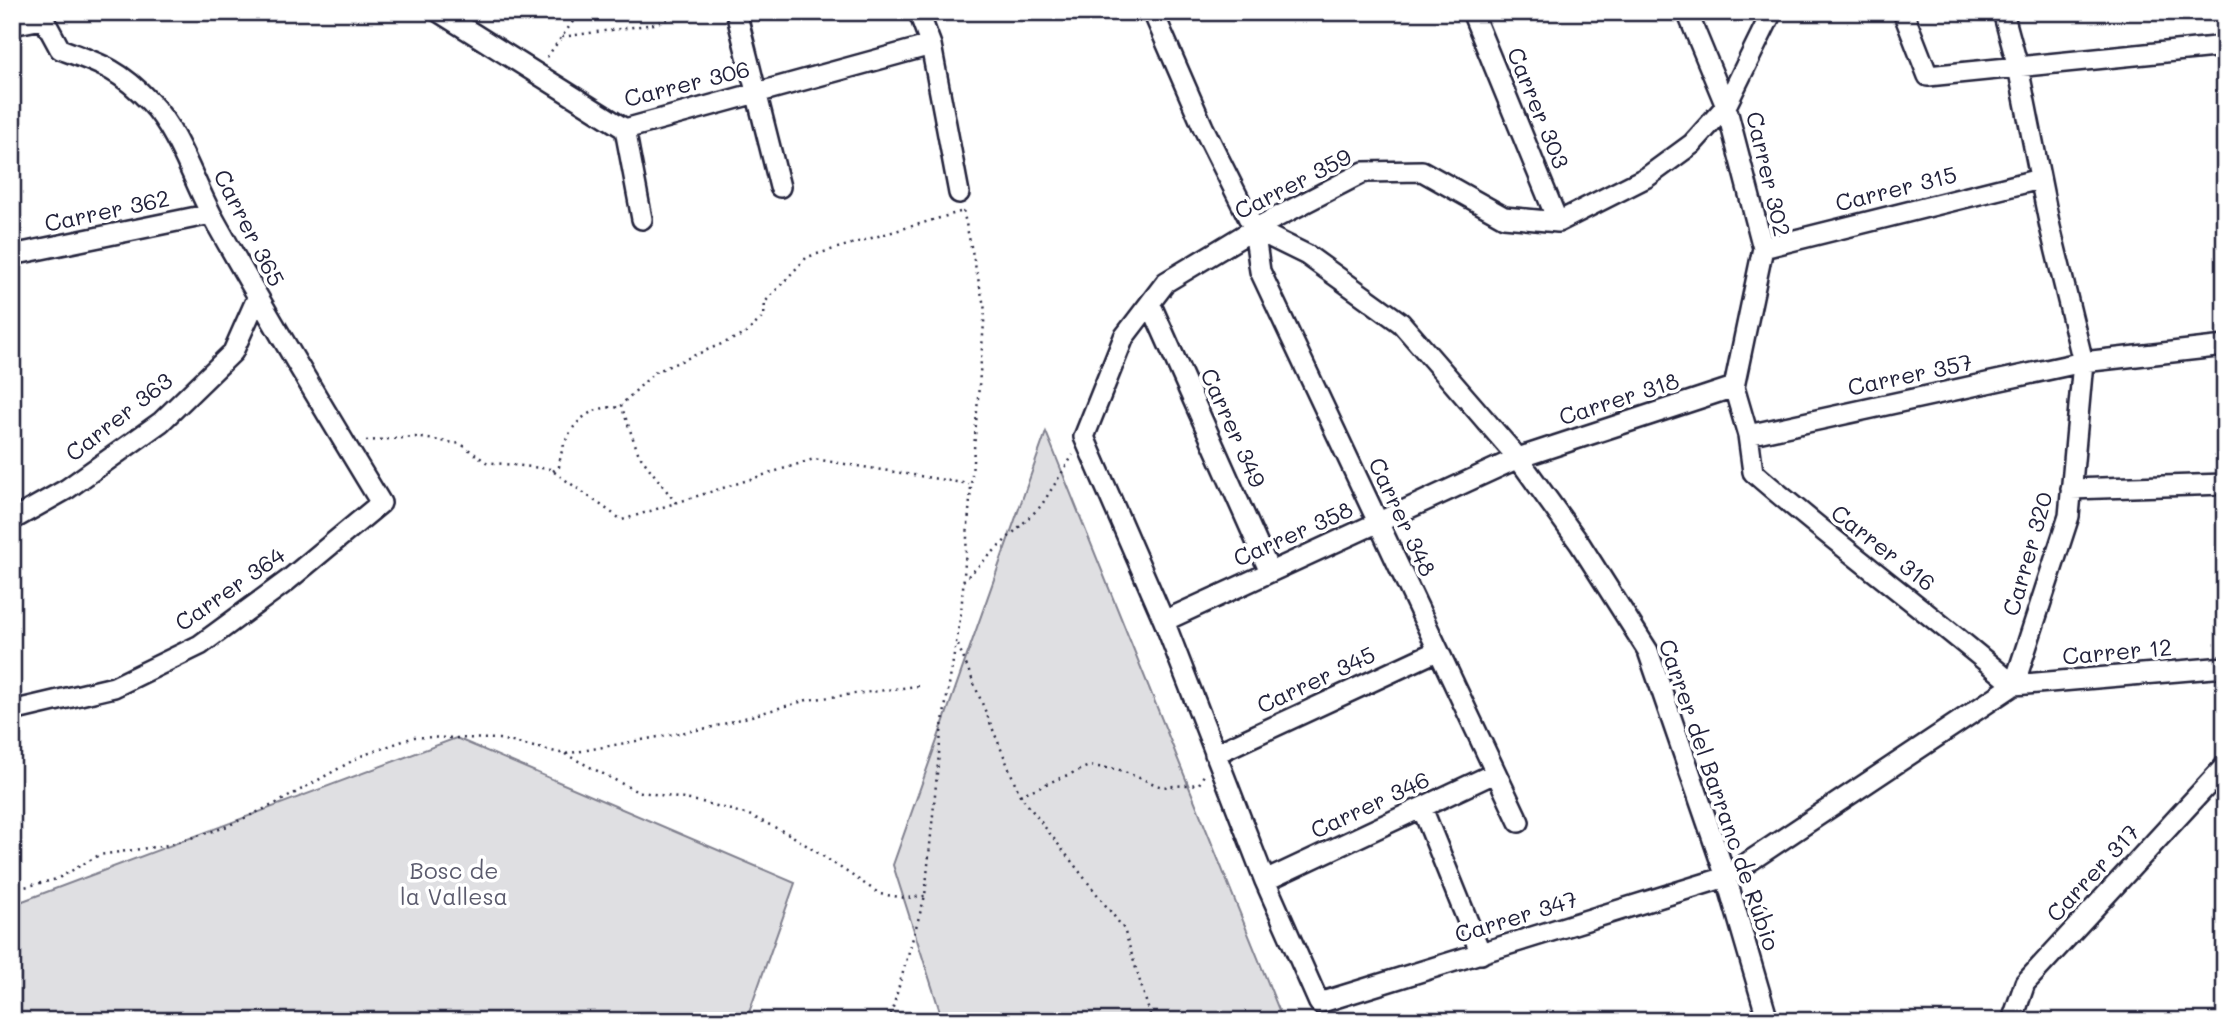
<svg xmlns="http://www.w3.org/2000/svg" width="2237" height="1033" font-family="Mali,sans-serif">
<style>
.green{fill:#dfdfe2;stroke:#80808e;stroke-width:2}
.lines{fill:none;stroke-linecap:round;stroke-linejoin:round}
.street-casing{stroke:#22223b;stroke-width:24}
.path{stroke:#22223b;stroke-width:2.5;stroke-dasharray:2 5;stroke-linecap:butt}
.street{stroke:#fff;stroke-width:19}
.labels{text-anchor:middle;stroke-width:7;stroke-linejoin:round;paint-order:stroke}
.street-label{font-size:23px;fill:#22223b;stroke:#fff}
.park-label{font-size:23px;fill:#5b5b6d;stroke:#fff}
</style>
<rect width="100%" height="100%" fill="#fff"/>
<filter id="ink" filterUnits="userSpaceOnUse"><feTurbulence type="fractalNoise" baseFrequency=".0143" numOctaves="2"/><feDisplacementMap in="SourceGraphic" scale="14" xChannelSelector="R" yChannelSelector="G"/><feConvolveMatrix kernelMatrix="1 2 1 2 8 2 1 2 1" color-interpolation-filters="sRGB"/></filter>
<g filter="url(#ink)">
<!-- green -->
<path class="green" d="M1046 432 1283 1020 1290 1021H943L893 865Z
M456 738 795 883 746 1021H12V905Z"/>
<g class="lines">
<defs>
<path id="street" d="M439 12 625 129 931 45
M736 12 780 187
M1153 12 1203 127 1254 229 1307 255 1401 323 1518 458 1580 544 1648 651 1726 877 1768 1021
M1472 12 1558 222
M1687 12 1726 106 1763 248 1734 387 1748 435 1753 472C1838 546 1929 612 2014 685L2225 667
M1772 12 1726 106 1692 144 1647 177 1558 222 1504 217 1422 171 1364 172 1254 229 1166 282 1124 337 1084 437 1164 621 1265 881 1319 1003 1726 877 2014 685 2069 516 2083 362 2050 227 2018 67 2003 12
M1903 12 1928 76 2225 46
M919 13 931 45 959 193
M12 25 42 19
M625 129 642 219
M1254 229 1260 271 1519 822
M1763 248 2040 179
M12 255 211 214
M1151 305 1269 570
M1748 435 2083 362 2225 346
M2071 489 2225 484
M12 520 67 489 161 422 233 352 257 298
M1164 621 1518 458 1734 387
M12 711 114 687 200 645 287 581 381 503C325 411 269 318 216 223 195 187 180 133 150 102 119 69 101 64 60 49L40 12
M1215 754 1437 651
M1422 808 1481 954
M1265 881 1495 773
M2012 1021 2025 983 2225 766"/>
</defs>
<!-- street casing -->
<use href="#street" class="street-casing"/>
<!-- path -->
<path class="path" d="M2222 12 2224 27
M562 37 654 24 690 12
M547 57 580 12
M366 441 415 437 461 444 486 462 550 469 622 520 814 459 969 484
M553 471 559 467C562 433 585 402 622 408
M676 503 639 455 621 405 655 372 745 334 764 316 765 302 807 257 960 212
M963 581 1041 506 1073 455
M958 645 1020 795 1124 929 1152 1021
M565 754 636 791 702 802 749 815 791 835 880 894 906 898 925 896
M1020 795 1089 766 1117 769 1162 787 1199 784 1205 773
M12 890 57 879 99 855 168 845 223 828 279 802 361 756 414 737 499 739 565 754 713 727 807 700 918 686
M889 1021 925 896 941 733 961 613 985 310 963 210"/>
<!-- street -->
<use href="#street" class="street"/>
</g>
</g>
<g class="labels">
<!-- street labels -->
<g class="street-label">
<text transform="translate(687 84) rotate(-14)" y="8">Carrer 306</text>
<text transform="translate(1538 108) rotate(68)" y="8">Carrer 303</text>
<text transform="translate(1768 174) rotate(77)" y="8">Carrer 302</text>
<text transform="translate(1293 184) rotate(-27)" y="8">Carrer 359</text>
<text transform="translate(1896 189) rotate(-14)" y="8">Carrer 315</text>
<text transform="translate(107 211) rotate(-12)" y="8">Carrer 362</text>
<text transform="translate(249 228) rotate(63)" y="8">Carrer 365</text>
<text transform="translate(1910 375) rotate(-12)" y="8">Carrer 357</text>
<text transform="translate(1619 399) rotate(-18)" y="8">Carrer 318</text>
<text transform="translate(119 417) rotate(-38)" y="8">Carrer 363</text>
<text transform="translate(1233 428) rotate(66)" y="8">Carrer 349</text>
<text transform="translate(1402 517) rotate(65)" y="8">Carrer 348</text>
<text transform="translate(1293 534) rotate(-24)" y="8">Carrer 358</text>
<text transform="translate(1883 548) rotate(38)" y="8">Carrer 316</text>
<text transform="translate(2028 554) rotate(-74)" y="8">Carrer 320</text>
<text transform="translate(230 589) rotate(-35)" y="8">Carrer 364</text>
<text transform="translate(2117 652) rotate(-5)" y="8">Carrer 12</text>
<text transform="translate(1316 680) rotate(-25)" y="8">Carrer 345</text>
<text transform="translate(1719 795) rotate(71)" y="8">Carrer del Barranc de Rúbio</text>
<text transform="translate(1370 805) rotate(-25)" y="8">Carrer 346</text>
<text transform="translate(2093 873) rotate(-47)" y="8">Carrer 317</text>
<text transform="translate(1516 917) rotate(-17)" y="8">Carrer 347</text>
</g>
<!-- park labels -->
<g class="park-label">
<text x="454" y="879">Bosc de<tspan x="454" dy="26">la Vallesa</tspan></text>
</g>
</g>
<!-- margin -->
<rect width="2237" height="1033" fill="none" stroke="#fff" stroke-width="42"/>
<rect x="21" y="21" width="2195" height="991" fill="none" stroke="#22223b" stroke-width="2.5" filter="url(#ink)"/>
</svg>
